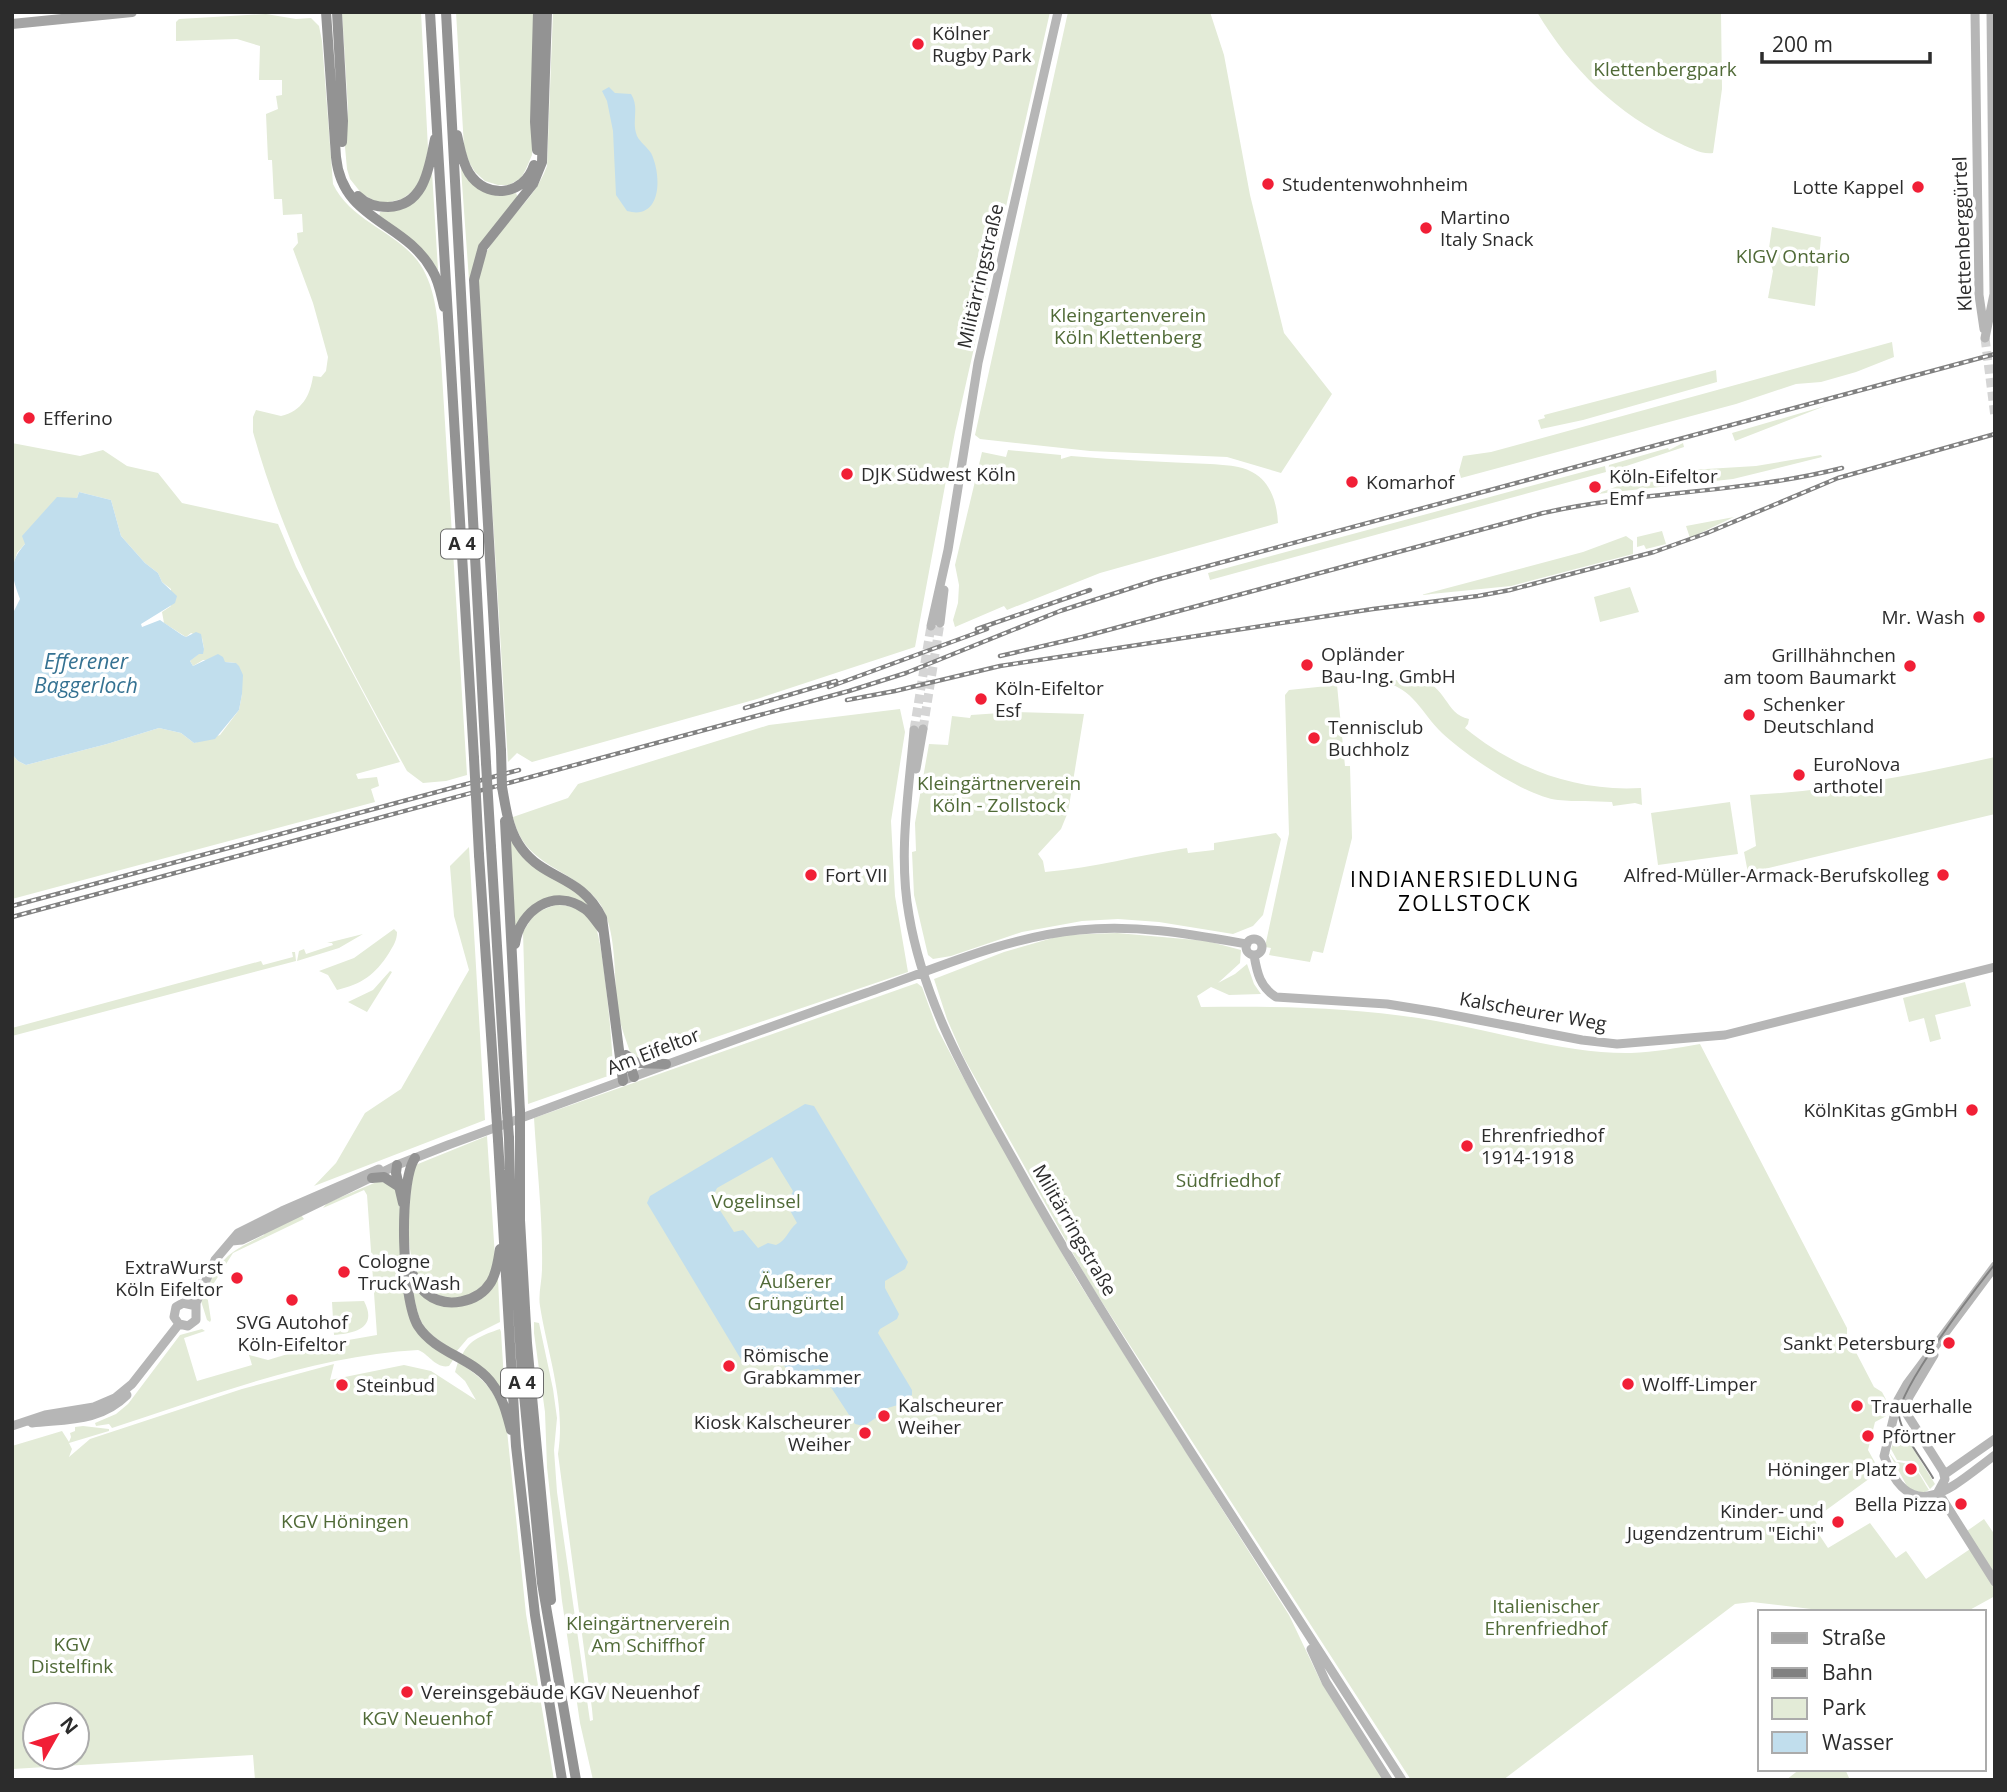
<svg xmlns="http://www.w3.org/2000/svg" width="2007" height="1792" font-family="'Open Sans',sans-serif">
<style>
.green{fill:#e3ebd7;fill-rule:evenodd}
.water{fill:#c1deed;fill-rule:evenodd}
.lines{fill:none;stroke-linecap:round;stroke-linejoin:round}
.secondary-tunnel{stroke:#d5d5d5;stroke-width:9;stroke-dasharray:9 4.5;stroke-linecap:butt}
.secondary{stroke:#b6b6b6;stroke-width:9}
.primary{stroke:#a4a4a4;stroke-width:10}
.highway{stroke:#939393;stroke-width:10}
.tram{stroke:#818181;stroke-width:2}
.rail-casing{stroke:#818181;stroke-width:4.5}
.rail{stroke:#fff;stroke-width:2;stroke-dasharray:5;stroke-linecap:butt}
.highway-bridge{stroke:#939393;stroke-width:10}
.poi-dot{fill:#f11f36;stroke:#fff;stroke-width:2.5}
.labels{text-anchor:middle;stroke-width:7;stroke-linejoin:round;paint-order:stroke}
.shield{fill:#fff;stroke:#6b6b6b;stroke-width:2}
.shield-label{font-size:18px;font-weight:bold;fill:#2c2c2c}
.poi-label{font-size:19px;fill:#2c2c2c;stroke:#fff;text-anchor:start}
.park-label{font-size:19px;fill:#506a37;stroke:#fff}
.street-label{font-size:19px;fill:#2c2c2c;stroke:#fff}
.water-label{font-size:21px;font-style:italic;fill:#357292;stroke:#fff}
.neighbourhood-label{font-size:21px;letter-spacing:2px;fill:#000;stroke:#fff}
</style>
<rect width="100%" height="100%" fill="#fff"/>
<!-- green -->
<path class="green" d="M342 12H421L428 149 423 175 414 190 402 199 385 203 377 202 362 194 350 179 347 169 345 147 348 109Z
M456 12H534L532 155 526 169 521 178 509 185H498L485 181 475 172 469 162 464 147Z
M553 12H1050L955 432 915 647 757 699 532 762 517 753 508 762 478 278C488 226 531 211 547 166Z
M1068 12H1210L1224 55 1250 195 1284 333 1332 394 1281 473 1227 457 1090 451 980 439 975 435Z
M1537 12H1721L1722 89 1713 153C1702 155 1688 147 1677 142 1618 115 1570 68 1537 12Z
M266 14 296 19 311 18 319 26 322 41 333 184C352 224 402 232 423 269 438 296 438 330 441 359L467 775 446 781 423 783 407 771C347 662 286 552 253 432V417L256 410 281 416C302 411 310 396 313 376L321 377 326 371 328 357 313 303 293 249 298 243 297 233 303 232 302 214 283 215 282 199H274L272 160H268L266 114 278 109 276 96 282 95V80H259L260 46 237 39 176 41V22L179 19Z
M461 169 497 196 516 193 518 198 469 280Z
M432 172 438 270H435L379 217 380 212 392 211Z
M1772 227 1821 237 1815 306 1768 298 1773 271 1768 255Z
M1892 342 1894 357 1856 372 1821 382 1796 384 1736 404 1461 478 1459 471 1463 456 1491 452Z
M1716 370 1717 382 1583 420 1541 429 1538 420 1545 418 1544 415Z
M1825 406 1735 441 1732 433Z
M12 443 80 456 103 450 127 466 158 473 182 503 278 524 296 567 400 762 356 774 358 779 377 777 379 786 371 789 375 802 12 899V754L18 761 26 765 107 744 159 728 181 733 194 743 220 735 239 710 242 694 236 663 203 660 193 666 190 661 204 649 202 638 191 633 186 637 164 623 162 612 171 606V589L162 582 158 573 145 563 121 536 111 500 79 492 77 498 25 544 17 553 12 570Z
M1683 443 1684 447 1608 472 1609 465 1668 448 1669 450Z
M1008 450 1061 455V459L1071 456C1118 460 1165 462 1210 464 1222 465 1241 465 1252 472 1271 482 1277 503 1278 523L1100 573 1007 610 1004 606 955 627 953 620 958 603 959 585 955 565 982 452 1006 457Z
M1821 455 1822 457 1733 479 1596 494 1657 472 1756 466Z
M1605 466 1606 472 1210 580 1208 573Z
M1734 517 1690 538 1686 526Z
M1662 531 1666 544 1646 549 1644 545 1637 547V537Z
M1626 536 1633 541V554L1511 586 1421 595 1583 552Z
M1630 587 1639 612 1600 622 1594 597Z
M1417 679C1448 685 1444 714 1469 719L1468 724 1465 728C1515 769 1576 792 1641 788L1642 805 1635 803 1613 806 1612 802C1594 801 1576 802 1558 800 1527 797 1465 755 1442 733 1422 714 1413 687 1382 682L1383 681Z
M1337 685 1345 766H1350L1352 838 1323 953 1313 951 1310 962 1269 955 1271 948 1265 947 1289 834 1285 695 1289 690Z
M900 709 905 732 891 821 895 896 908 972 669 1053 641 1060 630 1052C625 1037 619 1022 617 1006 614 976 617 925 598 901 571 867 524 867 513 817L568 798 578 784 769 725Z
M1015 712 1084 714 1068 812 1061 829 1038 854 1043 861 1045 872C1095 868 1137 855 1187 848L1188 853 1214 850V843L1276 833 1281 839 1263 915 1253 926 1233 934 1159 922 1118 919 1082 921 1022 932 951 956 933 959 928 955 914 895 912 852 916 851 915 823 929 744 948 745 952 716 970 718 971 715Z
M1995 757V814L1748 873 1744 852 1756 846 1750 795C1832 791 1915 775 1995 757Z
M1730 802 1738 854 1658 865 1651 813Z
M510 838 575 890 598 916 554 897 514 931Z
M469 847 485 1120 314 1186 336 1163 365 1113 401 1089 469 970 454 916 450 866Z
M555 905C573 905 585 910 595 926 603 939 613 1049 613 1070L608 1076 528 1104 523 932 535 913Z
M394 929 397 932C397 941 393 946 389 953 375 975 362 984 337 990L328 975 319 971 354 958Z
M1117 933 1207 941 1241 950 1240 963 1218 983 1235 974 1247 964 1254 984 1261 994 1229 995 1211 987 1197 996 1201 1007C1280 1006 1358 1007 1436 1021 1500 1032 1566 1054 1631 1053 1655 1052 1677 1048 1700 1044L1847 1328V1335L1874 1387 1882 1392 1891 1409 1890 1414 1875 1422 1868 1450 1878 1468 1877 1473 1814 1519 1817 1524 1814 1527 1828 1548 1870 1523 1896 1558 1906 1551 1926 1579 1976 1545 1967 1531 1984 1519 1995 1535V1596L1966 1612H1836L1752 1602 1735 1604 1503 1780H1411L1089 1282 964 1058 947 1019 934 979 1004 952 1063 935Z
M363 934 339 948 297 961 299 951 304 949 306 954 333 945 332 943H327Z
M292 952H295L296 961 12 1036V1028L261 961 263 965 293 957Z
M390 971 392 972 367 1012 348 1002 373 990Z
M1965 982 1971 1006 1935 1015 1941 1039 1930 1042 1924 1018 1909 1022 1903 998Z
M917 983 922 987 937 1028 958 1068 1076 1278 1289 1615 1321 1682 1384 1780H593L580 1723 562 1601 547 1467 545 1412 534 1333V1322L539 1323 553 1389 557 1418 554 1450 557 1492 590 1721 593 1720 592 1709 558 1454C566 1403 548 1356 540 1306 538 1294 542 1281 542 1269 543 1219 537 1168 534 1118Z
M487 1136 495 1257C494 1264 493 1273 489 1278 465 1311 423 1301 413 1263 404 1233 411 1197 413 1166Z
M379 1181 394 1186 399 1197 407 1307 453 1360 449 1366C436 1369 429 1354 418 1350 313 1356 211 1396 112 1428L109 1424 96 1426 95 1423 116 1414 128 1404 180 1335 202 1329 205 1331 184 1338 197 1381 252 1365 249 1355 268 1360 314 1346 377 1335 367 1195 364 1190 323 1208 327 1203Z
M301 1215 304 1219 233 1253 207 1294 211 1320 210 1322 207 1320 201 1301 202 1296C224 1256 223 1255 264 1235V1232Z
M498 1278 500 1322 468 1338 456 1352C417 1327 420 1323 410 1279L450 1306Z
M364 1301C378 1328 355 1333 334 1335L332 1302Z
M500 1329 501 1332 505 1396 462 1355C470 1339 483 1335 500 1329Z
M458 1362C487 1381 493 1389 506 1421L526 1614 554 1780H255L253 1755 12 1769V1446L62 1431 69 1442 71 1437 70 1433 75 1431V1427L83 1426 109 1429V1431L69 1443 72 1449 69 1457 90 1439 242 1389 334 1364 330 1380 404 1365 431 1371 476 1400 465 1381 455 1372ZM35 1715H77V1757H35Z
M1902 1431 1935 1484 1930 1489 1913 1462 1897 1460 1891 1449 1895 1437Z
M1888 1451 1896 1462C1916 1463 1919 1474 1929 1490L1925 1492V1495L1909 1490Z
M1800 1769H1845L1850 1780H1786Z"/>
<!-- water -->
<path class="water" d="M609 87 615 93 631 94C640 108 631 121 637 136 640 142 647 147 651 153 662 175 662 221 627 211L616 195 613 131 607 101 602 91Z
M79 492 111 500 121 536 145 563 158 573 162 582 177 596 175 603 141 624 142 627 160 620 182 635 186 637 196 632 201 634 204 649 203 654H199L190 661 193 666 218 654 223 657 225 662 236 663 239 666 243 675 242 694 239 710 215 739 194 743 181 733 159 728 107 744 26 765 18 761 12 754V615L20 599C12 577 7 564 25 544L22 536 57 497 77 498Z
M805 1104 814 1106 908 1262 905 1269 885 1281V1288L899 1314 897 1319 880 1329 878 1333 912 1390V1395L901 1404 881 1410 877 1417 864 1426 855 1424 819 1369C808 1368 803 1379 792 1377L777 1355 772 1351 751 1363 742 1361 647 1203 650 1196ZM772 1157 793 1191 787 1205 797 1223C788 1230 787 1240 776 1245L768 1243 758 1248 743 1230 734 1232 712 1198 717 1188Z"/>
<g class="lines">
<!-- secondary-tunnel -->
<path class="secondary-tunnel" d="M1985 338 1995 417
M923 729 940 623
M914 730 931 626"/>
<!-- secondary -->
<path class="secondary" d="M1975 12 1979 295 1984 329
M1985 338 1994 294 1991 12
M940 623 944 590
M931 626 948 550 978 363 1058 12
M914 730C909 791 898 854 909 915 925 1010 976 1092 1022 1175 1074 1269 1132 1359 1189 1449 1260 1560 1331 1670 1402 1780
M916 769 923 729
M1246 947a8 8 0 1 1 16 0a8 8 0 1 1-16 0Z
M1254 955C1257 973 1260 987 1276 997L1387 1004 1437 1012 1582 1040 1617 1044 1725 1035 1995 967
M232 1241 242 1240 397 1165 448 1145C587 1094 726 1042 866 993 935 969 1006 937 1079 930 1136 924 1190 934 1247 944
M1995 1266 1907 1384 1898 1400 1884 1456C1911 1529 1952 1487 1995 1455
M188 1303 199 1284
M179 1324 188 1326 196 1320V1303L215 1260 238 1233 282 1211 379 1169
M179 1324 174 1317 176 1307 183 1303 192 1305
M1898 1400 1943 1471 1945 1479 1938 1492
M1907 1413V1402L1909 1397 1934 1355
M32 1423C67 1419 100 1422 127 1395
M12 1426 45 1415 94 1407 115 1398 132 1384 179 1324
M1945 1474 1995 1439
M1938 1492 1995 1582
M1311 1649 1326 1682 1388 1780"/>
<!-- primary -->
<path class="primary" d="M12 24 132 12"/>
<!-- highway -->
<path class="highway" d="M326 12 336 157C342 221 405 221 432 270 439 281 441 294 444 307
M337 12 343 121 342 142
M430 12 474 758
M446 12 486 763
M457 135C460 148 462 162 469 173 486 200 524 196 534 165
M537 150 535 122 538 12
M358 196C366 204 377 207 388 207 425 206 429 167 435 139
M501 751 474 280 483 247 533 184 542 162 547 12
M502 787C506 808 508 831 522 849 546 881 581 875 602 918L623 1081
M505 821 520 1111
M491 847 507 1111
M479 855 496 1110
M515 944C520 910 554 887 585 909 592 914 597 923 603 930
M626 1055 637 1063 666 1064
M627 1057 634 1077
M520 1135V1220L527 1343 551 1600
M509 1138 510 1180 522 1374 542 1583 576 1780
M498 1140 516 1446 535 1615 562 1780
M415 1158C398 1183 402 1300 418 1326 436 1354 475 1358 493 1385 503 1398 507 1415 511 1430
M397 1165 396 1173 403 1203
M372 1178 384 1177 398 1186
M409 1265C413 1276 417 1286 427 1294 446 1309 478 1303 491 1282 497 1272 498 1260 500 1249"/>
<!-- tram -->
<path class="tram" d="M1933 1478C1924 1462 1901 1433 1899 1416 1897 1390 1976 1288 1995 1264"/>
<defs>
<path id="rail" d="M977 629 1090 590
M1000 656 1082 637 1543 513C1642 491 1744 493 1842 468
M829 687 987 629
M847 700 895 691 1000 666 1373 609 1478 596 1510 590 1654 552 1707 533 1838 478 1995 434
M745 708 836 681
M12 906 519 770
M12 917 849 691 906 673 1060 611 1156 580 1995 354"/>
</defs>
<!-- rail casing -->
<use href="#rail" class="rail-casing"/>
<!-- rail -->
<use href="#rail" class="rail"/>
<!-- highway-bridge -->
<path class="highway-bridge" d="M501 751 502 787
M474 758 479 855
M486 763 491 847
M496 1110 498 1140
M507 1111 509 1138
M520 1111V1135"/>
</g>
<!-- markers -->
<g class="poi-dot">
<circle cx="918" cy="44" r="7"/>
<circle cx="1268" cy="184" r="7"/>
<circle cx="1918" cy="187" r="7"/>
<circle cx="1426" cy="228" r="7"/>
<circle cx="29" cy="418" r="7"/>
<circle cx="847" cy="474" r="7"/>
<circle cx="1352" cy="482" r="7"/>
<circle cx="1595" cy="487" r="7"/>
<circle cx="1979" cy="617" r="7"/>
<circle cx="1307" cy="665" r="7"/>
<circle cx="1910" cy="666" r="7"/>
<circle cx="981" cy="699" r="7"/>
<circle cx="1749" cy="715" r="7"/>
<circle cx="1314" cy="738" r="7"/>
<circle cx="1799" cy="775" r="7"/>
<circle cx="811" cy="875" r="7"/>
<circle cx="1943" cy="875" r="7"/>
<circle cx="1972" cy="1110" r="7"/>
<circle cx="1467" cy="1146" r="7"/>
<circle cx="344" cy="1272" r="7"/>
<circle cx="237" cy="1278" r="7"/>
<circle cx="292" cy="1300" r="7"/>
<circle cx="1949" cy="1343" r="7"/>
<circle cx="729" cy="1366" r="7"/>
<circle cx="1628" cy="1384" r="7"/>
<circle cx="342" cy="1385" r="7"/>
<circle cx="1857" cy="1406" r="7"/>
<circle cx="884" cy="1416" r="7"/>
<circle cx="865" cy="1433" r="7"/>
<circle cx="1868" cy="1436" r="7"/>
<circle cx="1911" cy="1469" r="7"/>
<circle cx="1961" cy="1504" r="7"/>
<circle cx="1838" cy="1522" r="7"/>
<circle cx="407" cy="1692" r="7"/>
</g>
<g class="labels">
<!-- shield labels -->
<g class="shield">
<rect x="441" y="529.5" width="42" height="29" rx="5"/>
<rect x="501" y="1368.5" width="42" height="29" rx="5"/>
</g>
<g class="shield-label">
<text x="462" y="550">A 4</text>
<text x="522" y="1389">A 4</text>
</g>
<!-- poi labels -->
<g class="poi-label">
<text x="932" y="40">Kölner<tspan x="932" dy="22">Rugby Park</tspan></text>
<text x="1282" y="191">Studentenwohnheim</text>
<text x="1904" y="194" text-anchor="end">Lotte Kappel</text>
<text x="1440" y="224">Martino<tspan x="1440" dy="22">Italy Snack</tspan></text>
<text x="43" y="425">Efferino</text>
<text x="861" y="481">DJK Südwest Köln</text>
<text x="1609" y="483">Köln-Eifeltor<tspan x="1609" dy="22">Emf</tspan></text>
<text x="1366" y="489">Komarhof</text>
<text x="1965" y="624" text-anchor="end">Mr. Wash</text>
<text x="1321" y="661">Opländer<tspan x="1321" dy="22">Bau-Ing. GmbH</tspan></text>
<text x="1896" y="662" text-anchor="end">Grillhähnchen<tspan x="1896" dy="22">am toom Baumarkt</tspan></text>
<text x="995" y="695">Köln-Eifeltor<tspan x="995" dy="22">Esf</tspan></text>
<text x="1763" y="711">Schenker<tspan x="1763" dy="22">Deutschland</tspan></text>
<text x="1328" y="734">Tennisclub<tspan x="1328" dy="22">Buchholz</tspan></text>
<text x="1813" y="771">EuroNova<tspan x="1813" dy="22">arthotel</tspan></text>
<text x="825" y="882">Fort VII</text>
<text x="1929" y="882" text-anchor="end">Alfred-Müller-Armack-Berufskolleg</text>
<text x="1958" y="1117" text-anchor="end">KölnKitas gGmbH</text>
<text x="1481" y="1142">Ehrenfriedhof<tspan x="1481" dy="22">1914-1918</tspan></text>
<text x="358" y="1268">Cologne<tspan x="358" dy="22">Truck Wash</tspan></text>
<text x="223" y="1274" text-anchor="end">ExtraWurst<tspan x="223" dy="22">Köln Eifeltor</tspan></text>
<text x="292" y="1329" text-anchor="middle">SVG Autohof<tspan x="292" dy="22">Köln-Eifeltor</tspan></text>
<text x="1935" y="1350" text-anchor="end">Sankt Petersburg</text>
<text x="743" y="1362">Römische<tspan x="743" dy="22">Grabkammer</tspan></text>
<text x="1642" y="1391">Wolff-Limper</text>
<text x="356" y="1392">Steinbud</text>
<text x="898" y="1412">Kalscheurer<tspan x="898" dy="22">Weiher</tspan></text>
<text x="1871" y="1413">Trauerhalle</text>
<text x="851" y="1429" text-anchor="end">Kiosk Kalscheurer<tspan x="851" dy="22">Weiher</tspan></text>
<text x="1882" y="1443">Pförtner</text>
<text x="1897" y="1476" text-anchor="end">Höninger Platz</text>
<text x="1947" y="1511" text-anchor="end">Bella Pizza</text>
<text x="1824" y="1518" text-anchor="end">Kinder- und<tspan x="1824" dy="22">Jugendzentrum "Eichi"</tspan></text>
<text x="421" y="1699">Vereinsgebäude KGV Neuenhof</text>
</g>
<!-- park labels -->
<g class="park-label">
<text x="1665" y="76">Klettenbergpark</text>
<text x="1793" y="263">KlGV Ontario</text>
<text x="1128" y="322">Kleingartenverein<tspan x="1128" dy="22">Köln Klettenberg</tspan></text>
<text x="999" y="790">Kleingärtnerverein<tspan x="999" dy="22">Köln - Zollstock</tspan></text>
<text x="1228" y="1187">Südfriedhof</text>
<text x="756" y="1208">Vogelinsel</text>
<text x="796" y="1288">Äußerer<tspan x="796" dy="22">Grüngürtel</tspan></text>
<text x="345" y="1528">KGV Höningen</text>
<text x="1546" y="1613">Italienischer<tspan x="1546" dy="22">Ehrenfriedhof</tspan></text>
<text x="648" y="1630">Kleingärtnerverein<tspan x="648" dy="22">Am Schiffhof</tspan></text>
<text x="72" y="1651">KGV<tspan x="72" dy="22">Distelfink</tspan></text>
<text x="427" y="1725">KGV Neuenhof</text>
</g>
<!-- street labels -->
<g class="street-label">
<text transform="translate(1962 234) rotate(-92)" y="7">Klettenberggürtel</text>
<text transform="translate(980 276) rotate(-77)" y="7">Militärringstraße</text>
<text transform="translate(1533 1011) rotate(10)" y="7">Kalscheurer Weg</text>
<text transform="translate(653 1051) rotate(-21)" y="7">Am Eifeltor</text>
<text transform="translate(1075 1230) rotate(60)" y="7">Militärringstraße</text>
</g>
<!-- water labels -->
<g class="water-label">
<text x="86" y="669">Efferener<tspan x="86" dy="24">Baggerloch</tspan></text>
</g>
<!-- neighbourhood labels -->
<g class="neighbourhood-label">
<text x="1465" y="887">INDIANERSIEDLUNG<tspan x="1465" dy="24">ZOLLSTOCK</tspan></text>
</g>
</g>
<!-- border -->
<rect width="2007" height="1792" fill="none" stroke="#2c2c2c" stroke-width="28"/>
<!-- legend -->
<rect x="1758" y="1610" width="228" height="161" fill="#ffffff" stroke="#ababab" stroke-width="2"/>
<rect x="1772" y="1633" width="35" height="10" fill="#a4a4a4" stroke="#ababab" stroke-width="2"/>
<text x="1822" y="1645" font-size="21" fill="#2c2c2c">Straße</text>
<rect x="1772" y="1668" width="35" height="10" fill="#818181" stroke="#ababab" stroke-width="2"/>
<text x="1822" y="1680" font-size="21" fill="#2c2c2c">Bahn</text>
<rect x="1772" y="1698" width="35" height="21" fill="#e3ebd7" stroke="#ababab" stroke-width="2"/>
<text x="1822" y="1715" font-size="21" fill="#2c2c2c">Park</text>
<rect x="1772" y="1732" width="35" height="21" fill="#c1deed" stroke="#ababab" stroke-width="2"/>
<text x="1822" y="1750" font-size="21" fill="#2c2c2c">Wasser</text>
<!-- north arrow -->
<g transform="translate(56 1736) rotate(51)"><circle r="33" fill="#ffffff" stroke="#ababab" stroke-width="2"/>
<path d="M0-5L12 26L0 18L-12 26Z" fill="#f11f36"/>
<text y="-10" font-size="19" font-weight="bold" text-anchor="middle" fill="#2c2c2c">N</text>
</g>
<!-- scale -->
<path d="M1762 52v10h168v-10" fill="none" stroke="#2c2c2c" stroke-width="3.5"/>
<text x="1772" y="52" font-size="21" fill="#2c2c2c" stroke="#ffffff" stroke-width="5" paint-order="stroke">200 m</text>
</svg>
